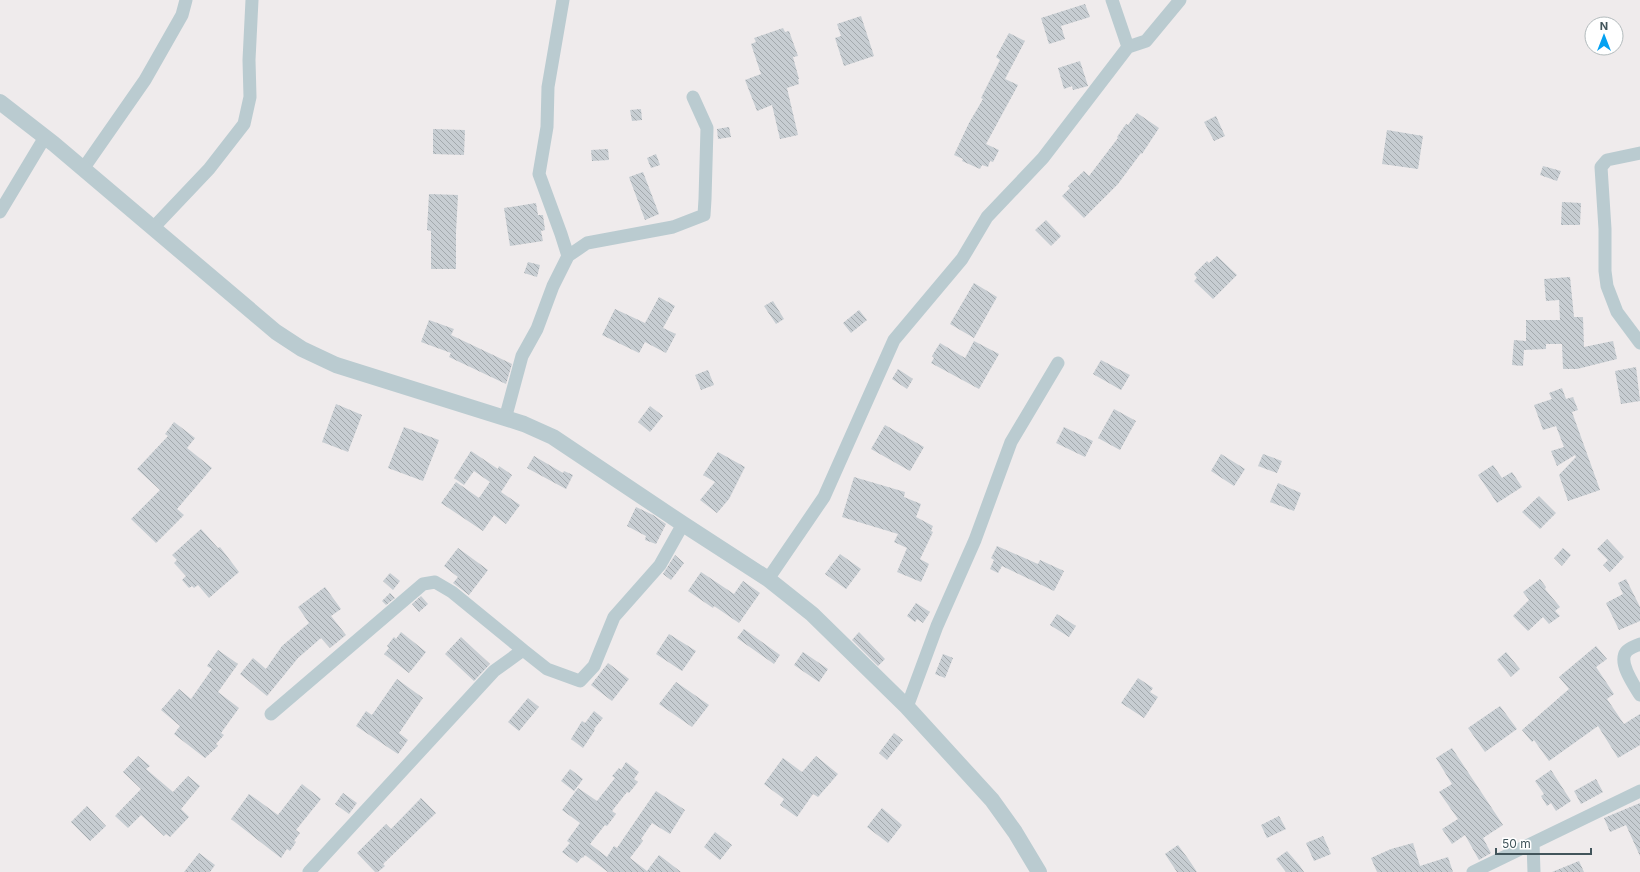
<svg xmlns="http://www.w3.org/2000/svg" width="1640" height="872" font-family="Inter,sans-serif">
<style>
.building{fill:url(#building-back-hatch)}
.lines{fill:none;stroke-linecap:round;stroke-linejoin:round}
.minor{stroke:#bacbd0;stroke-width:13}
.tertiary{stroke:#bacbd0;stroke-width:16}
</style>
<defs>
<pattern id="building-back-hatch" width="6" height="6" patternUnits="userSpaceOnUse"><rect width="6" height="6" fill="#c7cdd2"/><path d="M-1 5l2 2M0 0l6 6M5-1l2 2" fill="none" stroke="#a3a9ad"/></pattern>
</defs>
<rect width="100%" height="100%" fill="#efebec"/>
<!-- building -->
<path class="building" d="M1085 4 1090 17 1061 26 1065 39 1049 44 1041 18Z
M861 16 874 56 844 66 835 38 841 36 837 24Z
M783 28 785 32 789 31 798 56 793 57 799 79H798L799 84 787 88 798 135 780 139 772 105 757 111 745 80 761 74 751 44 756 42 754 38Z
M1009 33 1025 41 1005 79 1018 85 986 144 999 150 993 162 990 161 988 167 982 165 980 169 962 161 963 159 954 155 969 123 983 99 981 98 1000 60 996 57Z
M1080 61 1088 86 1073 90 1072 86 1064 89 1058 68Z
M641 109 642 120 632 121 630 110Z
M1137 113 1159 128 1142 154 1141 153 1118 184 1084 218 1062 196 1070 188 1068 186 1084 171 1089 176 1118 138 1117 137 1126 124 1128 125Z
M1216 116 1225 136 1214 141 1204 122Z
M729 127 731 137 718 139 717 129Z
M433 129 465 130 464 155 433 154Z
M1387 130 1423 136 1418 169 1382 164Z
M608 149 609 160 592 161 591 150Z
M656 154 660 165 651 168 647 158Z
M1543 166 1561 171 1557 181 1540 175Z
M643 172 659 214 645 220 629 177Z
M429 194 458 195 456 232V269H431V231L427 230Z
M1562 202 1581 203 1580 225H1561Z
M536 203 538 215H543L545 230 541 231 543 241 510 246 504 208Z
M1046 220 1061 236 1051 246 1035 230Z
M1217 256 1237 275 1213 299 1194 281 1197 278 1194 274 1207 261 1209 263Z
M528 262 540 265 537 277 524 273Z
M1570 277 1574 317H1583L1584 347 1613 341 1617 359 1577 369H1563L1562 344H1546V349L1524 350 1523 366 1512 365 1514 340 1526 341V320H1560L1559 300 1546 301 1544 279Z
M974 283 997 297 974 338 950 324Z
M659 297 675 306 663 328 676 334 666 353 645 342 639 353 602 335 615 309 645 323Z
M773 301 784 319 776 324 764 306Z
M859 310 867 320 851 333 843 323Z
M429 320 454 329 451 335 512 364 506 384 449 357 451 353 421 342Z
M974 341 999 354 979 389 931 363 934 358 932 356 940 343 965 358Z
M1101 360 1130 375 1121 390 1093 374Z
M1636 367 1640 401 1621 404 1615 371Z
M898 369 913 379 907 389 892 379Z
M708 370 714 385 701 390 695 375Z
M1562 388 1566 399 1573 397 1578 410 1572 412 1600 490 1568 501 1559 475 1576 457 1575 455 1557 466 1551 451 1564 447 1556 426 1543 430 1534 405 1552 399 1549 393Z
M336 404 362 415 348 452 322 442Z
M650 406 663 416 650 432 638 422Z
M1114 409 1136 421 1120 450 1098 438Z
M174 422 195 438 187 448 212 468 177 509 184 515 156 543 131 519 160 490 137 469 168 436 165 434Z
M885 425 924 447 910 471 871 449Z
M404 427 439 440 423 481 388 468Z
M1064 427 1093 441 1085 457 1056 443Z
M471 451 498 469 499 466 512 475 501 492 520 505 506 524 494 515 483 531 441 503 456 482 479 498 490 482 474 471 464 485 454 478Z
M718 452 745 467 729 499 717 513 700 500 715 482 703 475Z
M1221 454 1245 469 1234 486 1211 471Z
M1263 454 1282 461 1277 473 1258 466Z
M534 456 563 473 564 471 573 475 566 489 527 468Z
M1493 465 1502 478 1512 472 1522 487 1497 503 1478 475Z
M854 477 905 492 904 497 921 504 916 517 933 526 931 531 933 532 920 559 929 564 921 582 897 572 907 548 894 542 898 534 842 517Z
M1278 483 1301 493 1294 511 1270 502Z
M1539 496 1556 513 1540 529 1522 512Z
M636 507 653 515 666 524 656 544 645 540 646 536 627 526Z
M201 529 218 548 220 547 239 572 209 598 198 585 194 588 192 586 189 588 182 580 186 576 174 563 177 560 172 555Z
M1607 539 1624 557 1610 572 1603 565 1608 560 1597 549Z
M997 546 1038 564 1040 560 1064 571 1054 591 1002 566 998 573 990 569 994 560 991 558Z
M458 548 488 570 469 595 453 583 458 577 444 566Z
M1563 548 1571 555 1562 566 1554 558Z
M840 554 861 569 846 589 825 574Z
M675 555 684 563 671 580 663 574Z
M701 572 734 594 743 581 760 593 739 623 714 606 713 608 688 591Z
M390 573 400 581 393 590 383 581Z
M1540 579 1546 587 1545 589 1560 607 1555 611 1560 616 1549 624 1543 617 1528 631 1513 616 1529 600 1523 592Z
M1626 579 1640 607V621L1619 630 1606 603 1623 594 1618 583Z
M325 587 341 609 331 616 346 635 330 648 321 638 298 658 267 696 240 674 253 658 266 669 282 646 309 623 298 607Z
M390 593 395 598 386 605 382 601Z
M421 596 428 604 419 612 412 604Z
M916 603 930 612 923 623 917 619 915 622 907 616Z
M1057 614 1076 626 1069 637 1050 625Z
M744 629 780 655 774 664 737 638Z
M401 632 426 652 409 673 384 654 389 648 387 646 394 637 396 639Z
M859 632 885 659 878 666 852 640Z
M669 634 696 651 682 671 656 654Z
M461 637 490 664 474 681 445 654Z
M1596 646 1607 659 1596 667 1614 694 1607 699 1624 724 1640 714V745L1618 758 1598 726 1549 761 1534 740 1532 742 1522 730 1569 689 1559 677Z
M218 650 238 664 218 692 239 708 221 733 224 735 216 744 218 746 205 758 174 734 180 726 161 710 179 689 191 699 212 669 207 666Z
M803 652 828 669 819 682 794 665Z
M1506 652 1520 669 1511 677 1497 660Z
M943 654 953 658 945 678 935 674Z
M608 663 629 679 612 701 591 685Z
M1138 678 1153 688 1150 692 1158 697 1144 718 1121 703Z
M397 679 423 698 399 733 408 740 398 754 356 726 366 711 372 715Z
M676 682 709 705 692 727 659 704Z
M528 698 539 707 519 731 508 722Z
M1500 706 1517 729 1485 752 1468 728Z
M594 711 603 718 594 729 595 730 583 748 571 739 582 721 585 723Z
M894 733 903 740 887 760 879 753Z
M1452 748 1503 825 1483 838 1491 853 1479 860 1465 835 1452 844 1442 829 1458 819 1439 792 1452 784 1436 758Z
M138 756 150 766 146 769 173 792 188 776 200 786 181 809 189 817 170 837 166 834 164 836 141 815 128 828 115 816 141 789 123 772Z
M816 756 838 774 818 797 813 794 797 817 780 805 784 799 764 784 783 758 802 772Z
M626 762 639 772 634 779 638 782 629 793 627 792 612 811 616 814 607 826 605 825 590 844 607 857 614 846 617 848 656 791 685 810 670 834 652 823 641 839 643 841 630 858 647 871 659 855 681 872H608L585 855 583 858 582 857 577 863 562 852 570 843 567 841 580 823 562 810 578 788 597 801 615 778 612 776 619 768 621 770Z
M570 769 583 779 574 791 561 781Z
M1551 770 1571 801 1556 811 1551 803 1547 806 1541 796 1544 794 1535 781Z
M1596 779 1603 792 1581 804 1574 791Z
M302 784 321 799 296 830 300 833 294 841 296 842 290 851 287 849 281 858 231 819 249 794 278 815Z
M343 793 357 803 349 814 335 804Z
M421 798 436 813 383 864 385 866 378 872H375L357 853 386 824 391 829Z
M1640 803V856L1626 825 1610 832 1604 818Z
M87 806 106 826 90 841 71 822Z
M882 808 902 825 888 843 867 827Z
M1279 816 1286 829 1267 838 1261 825Z
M715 832 732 845 720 860 704 847Z
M1323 836 1331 854 1314 861 1306 843Z
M1413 843 1420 866 1448 857 1453 872H1377L1371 858 1391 849Z
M1178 845 1189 860 1197 872H1177L1165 854Z
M1287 851 1300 866 1304 872H1286L1276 859Z
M199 853 215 865 210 872H184Z
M1579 861 1584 872H1552Z"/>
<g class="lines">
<!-- minor -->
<path class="minor" d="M1112 0 1128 47
M1640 153 1607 160 1601 167 1605 229V271L1607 286 1617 312 1640 343
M83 169 145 80 182 15 186 0
M0 212 45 137
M153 228 209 169 244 124 250 97 249 60 252 0
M568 256 587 243 673 227 704 215 705 199 707 128 693 97
M505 419 522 356 537 329 553 286 568 256 561 234 539 174 547 127 548 87 563 0
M768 579 824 497 894 340 962 259 987 217 1043 158 1128 47 1146 41 1180 0
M1640 644C1636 646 1629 648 1626 652 1618 663 1634 685 1640 695
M907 707 937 626 975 540 1011 442 1058 363
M271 714 423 584 435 582 452 592 523 650
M1533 843 1534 872
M309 872 494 671 523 650 547 669 580 681 594 666 614 617 660 565 683 524
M1473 872 1640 791"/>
<!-- tertiary -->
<path class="tertiary" d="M0 102 54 144 276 332 302 349 336 365 524 424 553 437 683 524 768 579 812 614 907 707 992 800 1015 832 1039 872"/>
</g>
<!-- north arrow -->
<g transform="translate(1604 36)"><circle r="19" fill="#ffffff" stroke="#b3bbbd"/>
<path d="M0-3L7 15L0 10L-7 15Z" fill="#04a1f1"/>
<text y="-6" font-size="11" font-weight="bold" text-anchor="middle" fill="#42555b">N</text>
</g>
<!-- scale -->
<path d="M1496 848v6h95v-6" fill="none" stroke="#42555b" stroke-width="2"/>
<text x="1502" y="848" font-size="12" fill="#42555b" stroke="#ffffff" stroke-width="3" paint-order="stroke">50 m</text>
</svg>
